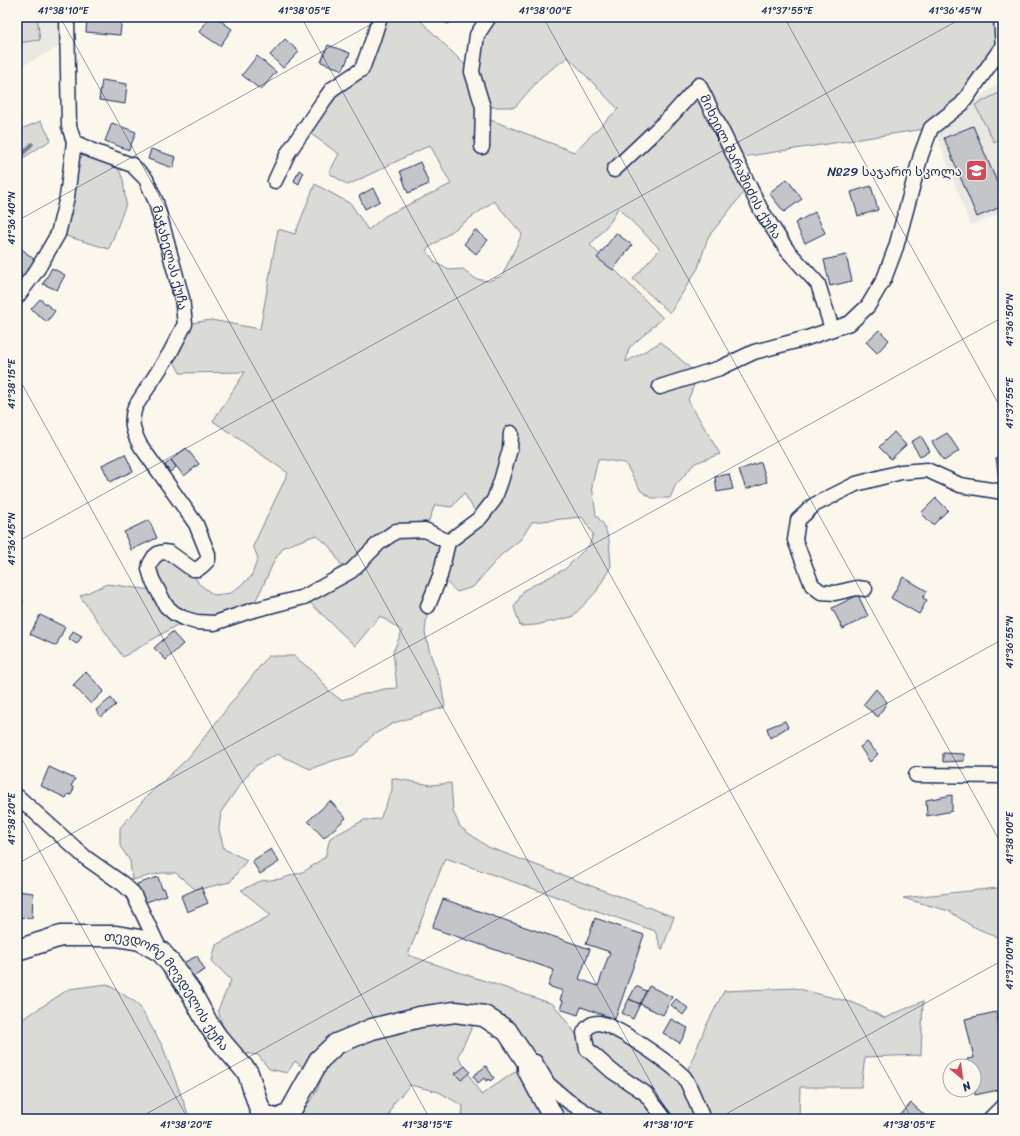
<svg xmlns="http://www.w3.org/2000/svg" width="1020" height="1136" font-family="Sriracha,'Noto Sans Georgian',sans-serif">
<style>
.built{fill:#eae8e2}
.green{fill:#dadad7;stroke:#7a849a;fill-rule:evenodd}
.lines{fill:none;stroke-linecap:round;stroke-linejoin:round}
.stream{stroke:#747e96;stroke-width:3.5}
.building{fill:#c3c5c9;stroke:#1b2f5e}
.street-casing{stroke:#1b2f5e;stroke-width:17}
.secondary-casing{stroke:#1b2f5e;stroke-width:23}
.street{stroke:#fbf7ec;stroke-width:14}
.secondary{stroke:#fbf7ec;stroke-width:20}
.ticks{fill:none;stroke:#1b2f5e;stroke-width:1;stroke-opacity:0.45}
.labels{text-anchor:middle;stroke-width:3;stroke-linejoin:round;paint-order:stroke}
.street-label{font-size:13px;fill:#1b2f5e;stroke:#fbf7ec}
.poi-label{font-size:13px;fill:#1b2f5e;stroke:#fbf7ec;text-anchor:end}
.neatline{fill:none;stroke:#1b2f5e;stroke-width:1.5}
.ticks-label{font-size:10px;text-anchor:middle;fill:#1b2f5e}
</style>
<rect width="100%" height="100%" fill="#fbf7ec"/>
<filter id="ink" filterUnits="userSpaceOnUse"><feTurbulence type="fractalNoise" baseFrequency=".025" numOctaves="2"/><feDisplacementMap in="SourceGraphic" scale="8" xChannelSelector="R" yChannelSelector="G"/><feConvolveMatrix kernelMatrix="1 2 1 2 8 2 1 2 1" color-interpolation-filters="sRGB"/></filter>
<g filter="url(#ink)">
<!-- built -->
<path class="built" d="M17 17H63L64 44 17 69Z
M1003 80V213L970 225 935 130Z"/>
<!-- green -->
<path class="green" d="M17 17H37L40 40 17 43Z
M380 17H417L472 72 489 17H1001L1003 53 931 128 736 158 749 186 708 237 698 268 670 313 633 279 660 249 618 208 611 221 590 245 663 318 629 348 626 362 661 342 698 375 688 400 720 454 695 463 675 486 670 498H652L641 491 625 463 598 459 592 485 596 515 604 525 609 540 611 566 596 592 572 617 536 625 520 626 514 607 524 590 565 569 590 544 593 534 582 517 532 522 521 539 501 555 473 587 457 592 440 576 428 606 425 632 430 653 441 683 445 707 394 723 373 735 354 755 332 761 310 769 277 754 254 767 239 786 221 812 219 830 224 849 247 860 230 882 196 890 176 873H161L132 880 130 861 120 846V828L146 797 188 758 268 656H294L315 673 329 691 341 700 384 689 397 688 393 652 402 631 380 616 355 646 304 597 350 570 342 566 329 546 316 535 284 547 275 559 262 588 250 611 182 622 123 657 80 596 107 584 160 591 154 563 163 557 193 574 199 584 214 595 231 593 251 577 258 558 253 546 288 473 213 421 245 372 180 373 170 353 185 324 211 320 260 329 278 229 295 234 315 184 351 204 368 230 385 216 451 184 430 145 348 185 329 173 339 154 304 129 322 103 362 69ZM568 57 618 109 574 152 483 117V107H515L542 76ZM494 201 522 234 502 276 488 281 476 279 463 269 449 270 436 263 426 250ZM464 493 479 518 447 542 425 530 435 505 452 507Z
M17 76 21 129 41 121 51 140 17 162Z
M1003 91V138L994 142 975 105Z
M93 151 114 159 123 179 126 204 109 249 66 236 78 159Z
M17 359C19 381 28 416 17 436Z
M392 778 431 785 451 783 453 811 460 827 488 847 674 917 662 950 655 931 445 858 408 955 553 1004 586 1047 585 1042 596 1023 685 1077 705 1028 724 991 795 988 854 1003 885 1018 923 1001 921 1055 865 1057 861 1087H800L799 1119H462L463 1106 439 1092 410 1085 393 1104 388 1119H278C305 1108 311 1107 321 1080L306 1070 295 1061 287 1073 269 1069 258 1055 229 1051 218 1010 231 980 212 961 216 945 271 915 241 890 261 881 280 879 305 871 325 857 330 838 364 820 380 819 392 790ZM478 1015 528 1063 481 1095 458 1056Z
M997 888H1003V940L970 925 949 911 903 898Z
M107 984 138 1004 162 1045 190 1119H17V1023L69 989Z"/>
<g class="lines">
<!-- stream -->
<path class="stream" d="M17 160 32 144"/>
</g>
<!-- building -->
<path class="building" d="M87 17H122L120 35 86 32Z
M210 17H215L232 29 220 46 199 32Z
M444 17H464L447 24Z
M285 39 299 52 283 68 270 55Z
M328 45 350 53 343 70 321 62Z
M257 56 276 72 261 90 242 75Z
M102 80 127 84 125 104 99 100Z
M112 123 136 132 129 150 105 141Z
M973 126 1003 196V206L977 217 944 138Z
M151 149 176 157 173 168 148 159Z
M420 162 429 184 408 193 400 171Z
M299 170 303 173 299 184 294 181Z
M787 179 802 199 784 212 769 193Z
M871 186 878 210 858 216 851 192Z
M373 188 380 201 365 209 359 196Z
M815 212 825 233 805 243 795 223Z
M475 230 488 240 476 254 464 244Z
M616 233 632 245 613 270 597 258Z
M21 248 37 262 19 284 17 283V252Z
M846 255 852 281 830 286 824 260Z
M52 268 65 275 57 290 43 284Z
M40 299 55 311 47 322 31 309Z
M879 330 889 340 877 353 866 342Z
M894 432 906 445 891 459 879 447Z
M947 433 959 451 944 461 932 442Z
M921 436 930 451 920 456 911 442Z
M186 448 199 464 184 476 171 460Z
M125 454 133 471 110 482 102 465Z
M1003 457V478L999 479 996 458Z
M171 460 176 467 170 472 165 465Z
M761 462 767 482 746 489 739 470Z
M729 474 733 489 717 492 715 477Z
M936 498 948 510 933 525 921 513Z
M149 520 157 538 131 550 124 532Z
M903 577 927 591 923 598 927 600 919 614 891 598Z
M858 595 868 616 843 629 832 608Z
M17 599 23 600 18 622H17Z
M40 615 65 627 56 646 30 634Z
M73 631 82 636 77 644 69 639Z
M172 632 183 644 166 660 154 648Z
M86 672 104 691 91 704 73 685Z
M876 689 887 702 878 717 863 705Z
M111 698 116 705 101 717 96 710Z
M785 721 788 727 770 738 767 728Z
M867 742 878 754 870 762 860 747Z
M943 753 964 754V761L943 762Z
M1001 753H1003V762H1001Z
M49 767 75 779 71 786 74 788 71 795 68 794 66 798 41 786Z
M952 795V811L927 816 926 800Z
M330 801 346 818 324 838 308 821Z
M271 849 279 862 260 874 252 861Z
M158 877 162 889 164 888 167 895 143 903 137 884Z
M201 887 208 903 187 912 181 896Z
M17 891 33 893 32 918 17 917Z
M443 899 590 949 579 979 598 986 610 952 586 944 595 918 644 935 615 1019 581 1007 578 1015 560 1009 563 1001 560 1000 563 991 548 986 554 970 432 928Z
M197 956 205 970 189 979 181 964Z
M636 986 646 991 640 1004 629 999Z
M649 986 672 997 663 1015 640 1004Z
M629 999 640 1004 633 1019 622 1013Z
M676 999 688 1008 683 1015 671 1005Z
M996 1012 1003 1047V1089L975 1095 974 1066H969L967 1059 974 1058 965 1019Z
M671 1019 688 1028 680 1043 663 1033Z
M465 1066 470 1072 461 1080 455 1074Z
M486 1066 494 1078 490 1081 489 1079 486 1081 484 1078 478 1083 473 1076Z
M911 1103 927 1117 925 1119H897Z"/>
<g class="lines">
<defs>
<g id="street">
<path d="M1001 17 1003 49"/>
<path id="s1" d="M74 142 93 151 132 165 146 179 156 202 182 298 185 324 170 353 135 407C130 422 133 432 140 445L196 524 208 554V560L203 565 198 569H192L170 553 164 552 159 553 154 557 150 564 149 569 152 579 166 606 174 613 183 618 196 622 215 623 250 611 304 597 351 571 379 543 396 531 425 530 448 542"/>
<path d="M482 147 483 107 472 72 477 35 489 17"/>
<path id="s2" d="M614 170 672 115 699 85 761 210 787 250 818 284 832 329"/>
<path d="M275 181 288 153 322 103 332 89 362 69 373 39 380 17"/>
<path d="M17 297 37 270 58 234 67 197 74 142 69 126 67 17"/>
<path d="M660 387 720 368 754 352 807 338 850 323 868 306 884 279 896 247 921 155 931 128 962 104 1002 47"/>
<path d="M865 589 857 588 835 593 821 592 812 585 795 540 798 520 814 505 856 484 901 472 927 470 960 485 1003 492"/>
<path d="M428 606 440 576 448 542 480 518 494 500 501 481 510 449 511 433"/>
<path d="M916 775 1003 776"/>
<path d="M17 796 86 858 123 884 133 893 161 952"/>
<path d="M528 1063 535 1062 548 1084 568 1101 596 1119"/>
<path d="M665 1119 645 1093 613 1072 587 1049 584 1033C587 1027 591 1023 598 1023 615 1024 671 1064 684 1077 689 1083 699 1110 703 1119"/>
<path d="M990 1119 1003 1106"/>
</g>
<g id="secondary">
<path id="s3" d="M17 950 61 936H116L140 940 161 952 171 964 191 992 207 1022 217 1037 248 1073 261 1113 274 1119"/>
<path d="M278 1119 289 1114 319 1060 336 1044 372 1029 420 1017 455 1012 484 1016 507 1031 528 1063V1070L554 1119"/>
</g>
</defs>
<!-- street casing -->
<use href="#street" class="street-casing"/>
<!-- secondary casing -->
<use href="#secondary" class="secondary-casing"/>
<!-- street -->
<use href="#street" class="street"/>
<!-- secondary -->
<use href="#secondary" class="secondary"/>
</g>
</g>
<!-- ticks -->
<path class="ticks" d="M60 17 671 1119M301 17 912 1119M543 17 1003 847M784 17 1003 412M17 221 384 17M17 375 430 1119M17 542 964 17M17 810 188 1119M17 864 1003 317M137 1119 1003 639M717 1119 1003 960"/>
<!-- icons -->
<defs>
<symbol id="school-square" viewBox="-11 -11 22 22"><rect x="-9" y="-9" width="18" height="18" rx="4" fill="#d1495b" stroke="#fbf7ec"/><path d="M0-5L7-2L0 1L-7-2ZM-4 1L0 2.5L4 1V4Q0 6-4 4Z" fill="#fff"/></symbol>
</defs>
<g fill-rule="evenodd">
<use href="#school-square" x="964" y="158" width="25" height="25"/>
</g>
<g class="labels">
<!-- street labels -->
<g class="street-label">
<text dy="5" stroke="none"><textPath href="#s2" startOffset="212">მიხეილ შარაშიძის ქუჩა</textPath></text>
<text dy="5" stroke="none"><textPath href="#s1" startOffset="165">მაჭახელას ქუჩა</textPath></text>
<text dy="5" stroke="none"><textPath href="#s3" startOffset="178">თევდორე მღვდელის ქუჩა</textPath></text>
</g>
<!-- poi labels -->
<g class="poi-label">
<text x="962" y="176">№29 საჯარო სკოლა</text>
</g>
</g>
<!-- margin -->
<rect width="1020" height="1136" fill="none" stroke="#fbf7ec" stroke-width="44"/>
<!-- north arrow -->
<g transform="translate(962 1078) rotate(151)"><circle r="19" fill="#fbf7ec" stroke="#a1a7b3"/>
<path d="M0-3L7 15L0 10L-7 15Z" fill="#d1495b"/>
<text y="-6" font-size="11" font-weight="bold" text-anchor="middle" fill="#1b2f5e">N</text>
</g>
<rect x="22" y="22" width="976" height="1092" class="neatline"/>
<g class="ticks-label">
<text x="63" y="14">41°38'10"E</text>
<text x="304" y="14">41°38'05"E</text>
<text x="545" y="14">41°38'00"E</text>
<text x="787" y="14">41°37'55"E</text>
<text x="955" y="14">41°36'45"N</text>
<text transform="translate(11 218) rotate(-90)" y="4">41°36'40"N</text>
<text transform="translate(1009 320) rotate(-90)" y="4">41°36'50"N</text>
<text transform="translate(11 384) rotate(-90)" y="4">41°38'15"E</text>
<text transform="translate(1009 403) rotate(-90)" y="4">41°37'55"E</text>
<text transform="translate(11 539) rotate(-90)" y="4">41°36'45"N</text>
<text transform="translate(1009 642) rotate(-90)" y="4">41°36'55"N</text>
<text transform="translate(11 819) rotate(-90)" y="4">41°38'20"E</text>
<text transform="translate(1009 838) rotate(-90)" y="4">41°38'00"E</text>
<text transform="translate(1009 963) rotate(-90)" y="4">41°37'00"N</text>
<text x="186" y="1128">41°38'20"E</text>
<text x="427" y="1128">41°38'15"E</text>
<text x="668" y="1128">41°38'10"E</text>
<text x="909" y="1128">41°38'05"E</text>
</g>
</svg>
